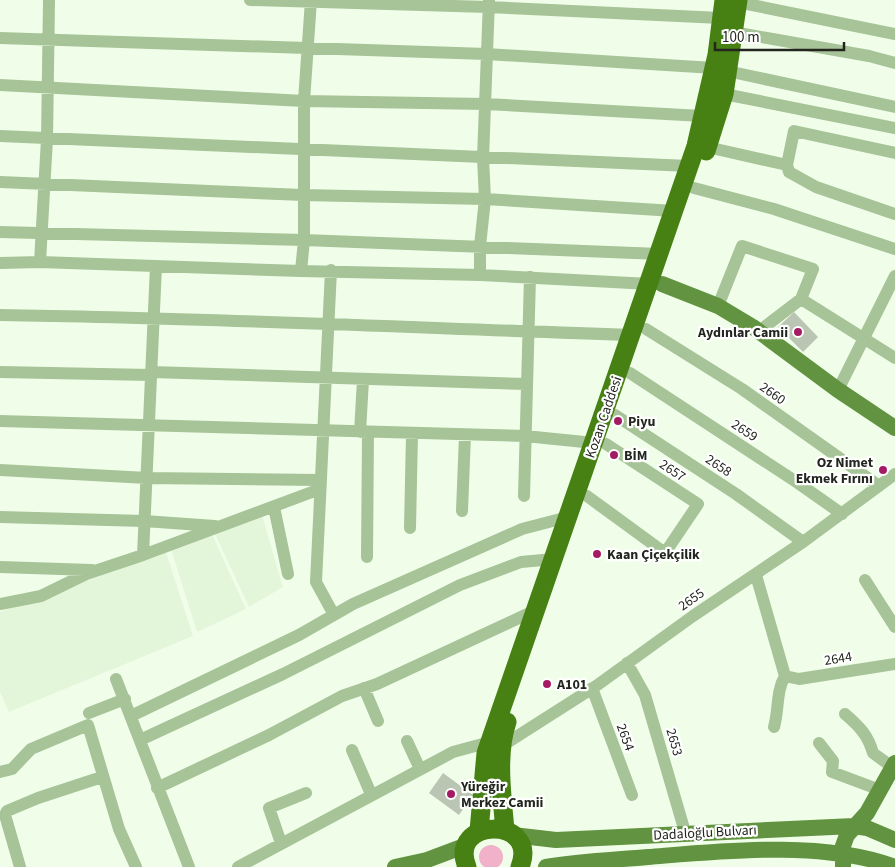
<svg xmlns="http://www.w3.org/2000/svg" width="895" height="867" font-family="'Source Sans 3',sans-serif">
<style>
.built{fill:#e4f6da}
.green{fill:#f1b1c9}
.building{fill:#bac6b3}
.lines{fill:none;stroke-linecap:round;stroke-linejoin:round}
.minor{stroke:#a7c398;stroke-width:12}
.major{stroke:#619341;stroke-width:16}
.highway{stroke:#478114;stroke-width:19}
.poi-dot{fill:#a41b64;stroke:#fff;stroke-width:2}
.labels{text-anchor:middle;stroke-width:4.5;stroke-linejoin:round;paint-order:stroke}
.poi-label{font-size:14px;font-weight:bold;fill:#22261f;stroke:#fff;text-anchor:start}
.street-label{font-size:14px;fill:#22261f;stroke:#fff}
</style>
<rect width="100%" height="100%" fill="#f0fee9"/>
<!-- built -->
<path class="built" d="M262 515 283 587 249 607 214 532Z
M211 532 246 609 197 632 171 549Z
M165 549 193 636 9 712 0 692V612Z"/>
<!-- green -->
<path class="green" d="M479 857a12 12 0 1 1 24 0a12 12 0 1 1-24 0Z"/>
<!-- building -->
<path class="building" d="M794 312 818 337 803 352 778 327Z
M443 773 473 795 459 815 429 793Z"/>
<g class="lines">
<!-- minor -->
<path class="minor" d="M250 0 488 7 721 18
M737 2 895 34
M733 32 869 56 895 63
M0 38 487 54 714 68
M727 71 895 107
M0 85 304 101 486 104 702 116
M724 94 895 128
M0 136 689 166
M707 147 787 165
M895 153 794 131 787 165 789 172 816 187 895 214
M0 182 303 195 485 199 674 211
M694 188 774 209 895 249
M0 232 304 240 660 254
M40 262 301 271 304 240V101L311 0
M0 263 40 262 47 139 49 0
M331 270 316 582 334 615
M301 271 480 275V246L485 199 483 158 489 0
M480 275 650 284
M718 306 742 246 813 269 801 299
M0 315C211 318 421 328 631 335
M646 329 742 389 879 486
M758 332 801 299 895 358
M0 372 151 375
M151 372 527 384
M630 373 798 483 842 514
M838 390 895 276
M615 415 736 494 803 542
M0 421 525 436 594 443
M360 432 363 380
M0 470 147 478 320 480
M524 496 530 277
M587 496 665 553 698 504 606 444
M274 507 288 574
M462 511 465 435
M0 517 144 521 215 526
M410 528 412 434
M143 555 156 266
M367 557 368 433
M0 567 92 570
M756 575 785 676
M865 580 895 627
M0 604 41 596 86 574 143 555 320 489
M627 663 645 695 685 832
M785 676 799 679 895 664
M116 679 189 867
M364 688 378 721
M592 688 632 795
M89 713 125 699
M845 714C859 726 868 735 873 753L895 769
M131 716 299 635 353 604 522 529 568 517
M774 727C779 710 776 691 785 676
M140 740 283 674 460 585 521 562 554 559
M407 741 420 769
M819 743 833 761 832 772 880 790
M502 746 596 686 693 616 803 542 895 474
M352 750 371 794
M0 772 12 769 31 749 88 725 119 829 136 867
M157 788 269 735 342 696 377 684 536 610
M281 843 269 808 306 793
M20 867 5 815 7 811 38 798 102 777
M238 867 453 752 490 742"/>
<!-- major -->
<path class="major" d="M662 284 718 306 753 327 838 390 895 428
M513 835 556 840 854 826 867 828 895 840
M395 867 427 860 467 845
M546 867C580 861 614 860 648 857 723 851 824 840 895 867
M843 867V846L847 835 867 813 895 763"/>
<!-- highway -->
<path class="highway" d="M706 151 724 94 738 0
M505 830C502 796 496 754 507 722
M479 831 486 753 696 146 717 55 724 0
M467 867C447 817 540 816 520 867"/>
</g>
<!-- markers -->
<g class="poi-dot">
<circle cx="798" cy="332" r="5"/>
<circle cx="618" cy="421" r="5"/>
<circle cx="614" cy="455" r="5"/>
<circle cx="883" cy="470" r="5"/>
<circle cx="597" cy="554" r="5"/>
<circle cx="547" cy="684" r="5"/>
<circle cx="451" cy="794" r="5"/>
</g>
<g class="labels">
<!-- poi labels -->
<g class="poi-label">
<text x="788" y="337" text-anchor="end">Aydınlar Camii</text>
<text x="628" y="426">Piyu</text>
<text x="624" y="460">BİM</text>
<text x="873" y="467" text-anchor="end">Oz Nimet<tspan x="873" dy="16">Ekmek Fırını</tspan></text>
<text x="607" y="559">Kaan Çiçekçilik</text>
<text x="557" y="689">A101</text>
<text x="461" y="791">Yüreğir<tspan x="461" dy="16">Merkez Camii</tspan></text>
</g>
<!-- street labels -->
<g class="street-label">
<text transform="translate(773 393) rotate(35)" y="5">2660</text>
<text transform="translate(603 417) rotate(-71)" y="5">Kozan Caddesi</text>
<text transform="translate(745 430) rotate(33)" y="5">2659</text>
<text transform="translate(719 465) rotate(33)" y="5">2658</text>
<text transform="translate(673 470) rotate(33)" y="5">2657</text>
<text transform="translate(691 599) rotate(-35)" y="5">2655</text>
<text transform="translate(838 658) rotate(-9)" y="5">2644</text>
<text transform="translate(626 737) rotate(70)" y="5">2654</text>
<text transform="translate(675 742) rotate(74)" y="5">2653</text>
<text transform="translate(705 832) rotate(-3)" y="5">Dadaloğlu Bulvarı</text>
</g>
</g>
<!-- scale -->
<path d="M715 42v8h129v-8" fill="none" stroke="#22261f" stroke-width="2.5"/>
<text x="722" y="42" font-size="15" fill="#22261f" stroke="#ffffff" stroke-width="4" paint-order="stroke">100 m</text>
</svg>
